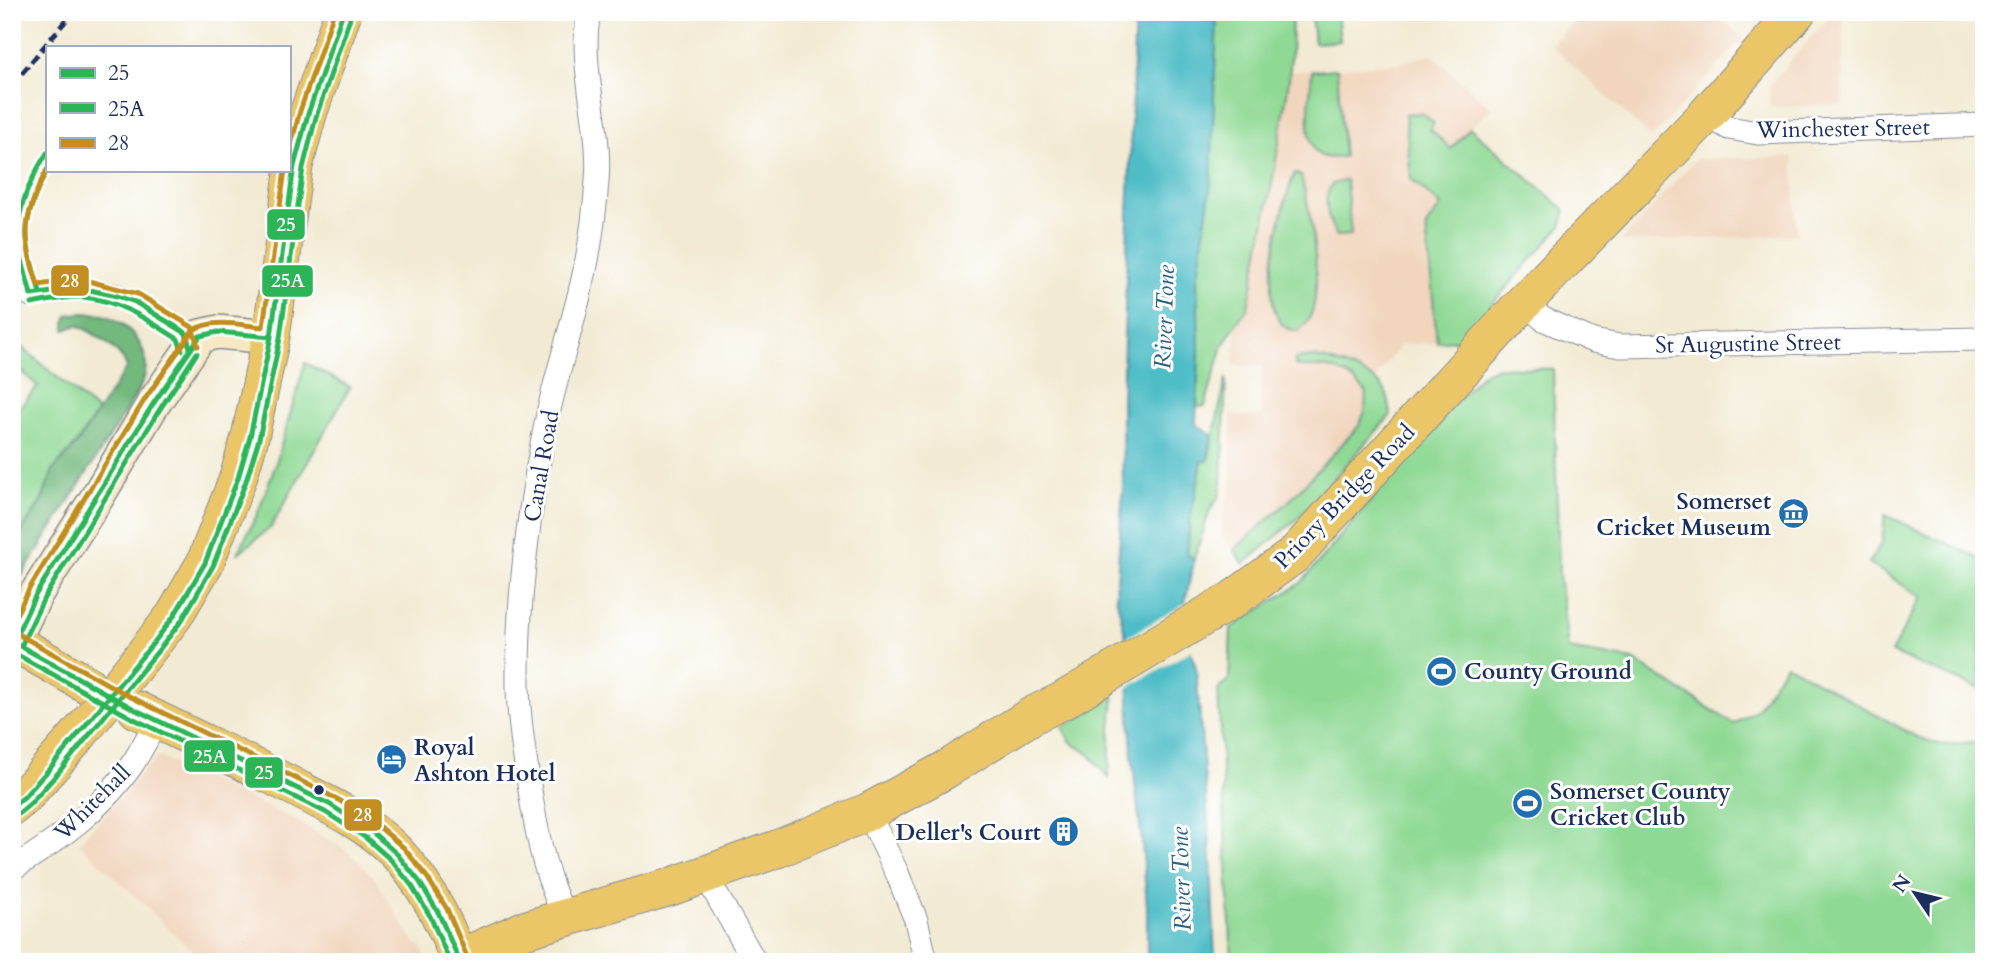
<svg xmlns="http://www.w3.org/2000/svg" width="1996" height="974" font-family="Cardo,serif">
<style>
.built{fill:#f1d5bd}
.green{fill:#8fd994;stroke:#558479;stroke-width:2}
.forest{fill:#73b97e;stroke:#47746e;stroke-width:2}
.water{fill:#4fbdc7;stroke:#357692;stroke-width:2}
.pier{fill:#f2ead3}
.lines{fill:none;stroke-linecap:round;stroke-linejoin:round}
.street-casing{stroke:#868c98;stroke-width:25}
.secondary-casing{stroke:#868c98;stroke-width:36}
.primary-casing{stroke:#868c98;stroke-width:39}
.street{stroke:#fff;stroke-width:23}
.secondary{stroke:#f7e8c3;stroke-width:33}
.primary{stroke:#ebc669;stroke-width:37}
.rail{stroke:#1b2f5e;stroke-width:5;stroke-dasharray:10 5;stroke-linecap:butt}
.primary-bridge-casing{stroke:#868c98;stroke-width:39;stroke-linecap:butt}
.primary-bridge{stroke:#ebc669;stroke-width:37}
.bus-1-casing{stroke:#fff;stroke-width:10}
.bus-2-casing{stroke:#fff;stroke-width:10}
.bus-3-casing{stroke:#fff;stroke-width:10}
.bus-1{stroke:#2cb557;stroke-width:5}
.bus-2{stroke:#2cb557;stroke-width:5}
.bus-3{stroke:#c18e1f;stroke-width:5}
.bus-dot{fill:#1b2f5e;stroke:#fff;stroke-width:2.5}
.labels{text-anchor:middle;stroke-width:6;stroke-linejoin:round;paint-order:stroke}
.street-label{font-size:23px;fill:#1b2f5e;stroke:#fff}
.poi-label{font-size:23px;font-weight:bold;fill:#1b2f5e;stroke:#fff;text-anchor:start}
.water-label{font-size:24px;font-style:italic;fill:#2d6183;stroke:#fff}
.line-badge{stroke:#fff;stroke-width:2.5}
.badge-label{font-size:19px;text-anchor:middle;font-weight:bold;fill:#fff}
</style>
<rect width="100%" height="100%" fill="#fff"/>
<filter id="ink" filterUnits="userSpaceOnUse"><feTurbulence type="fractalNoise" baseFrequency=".0143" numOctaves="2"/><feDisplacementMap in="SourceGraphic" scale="14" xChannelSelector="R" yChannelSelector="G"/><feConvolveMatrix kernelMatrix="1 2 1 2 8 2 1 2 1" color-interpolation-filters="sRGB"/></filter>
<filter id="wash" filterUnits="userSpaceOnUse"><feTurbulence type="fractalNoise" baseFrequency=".00686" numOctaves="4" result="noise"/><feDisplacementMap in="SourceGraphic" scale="28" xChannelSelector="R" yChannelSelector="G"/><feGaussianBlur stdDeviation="1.57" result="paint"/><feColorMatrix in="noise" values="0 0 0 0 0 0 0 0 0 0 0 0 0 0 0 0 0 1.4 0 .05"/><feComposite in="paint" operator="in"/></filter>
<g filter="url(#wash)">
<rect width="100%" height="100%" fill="#f2ead3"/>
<!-- built -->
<path class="built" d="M1582 12H1715L1743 38 1652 138 1551 45Z
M1834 12H1976L1843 18V105L1770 107 1769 85Z
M1432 55 1492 108 1470 128 1451 149 1429 129 1422 113 1441 206 1426 226 1437 342 1400 345 1366 392 1365 412 1358 426 1290 500 1234 550 1221 534 1232 483 1231 415 1261 416 1262 366 1233 365 1236 324 1248 307 1291 72 1398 63Z
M1793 157 1797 235 1620 242 1696 159Z
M157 756 291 818 343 848 360 862 375 879 410 936 416 944 421 946 427 962H204L79 843Z"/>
<!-- green -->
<path class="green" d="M1217 12H1291C1294 58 1287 97 1279 142 1270 197 1259 252 1248 307L1236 324 1223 345 1205 406 1197 407 1199 350 1197 281 1211 182Z
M1311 12H1337L1340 41 1314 43Z
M1337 69 1344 157C1337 157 1328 159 1322 156 1301 148 1311 90 1312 71Z
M1422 113 1434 123 1430 129 1451 149 1470 128 1564 209 1565 214 1561 226 1461 339 1437 342 1426 226 1441 206 1411 179 1405 114Z
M1295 173 1301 176C1310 209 1325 287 1309 319 1307 323 1302 327 1298 331 1295 330 1291 330 1288 329 1254 310 1283 201 1295 173Z
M1346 180 1351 235 1336 236C1329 221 1321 198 1332 184Z
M16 342 98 412 75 445 54 470 42 500 17 539 12 543V435L20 426 12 420V416L38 386 12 363V347Z
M1314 357C1332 361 1379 374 1386 393 1389 399 1389 408 1391 415L1298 518 1244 564 1234 550 1290 500 1358 427 1365 412 1366 392C1352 377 1339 367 1317 367 1309 367 1303 368 1295 365V359Z
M305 363 350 387 271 527 237 554 257 515 276 463Z
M1498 367 1553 369 1559 574 1568 649 1633 660 1734 724 1757 709 1786 664 1917 737 1942 745 1983 741 1984 878 1975 962H1232L1218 690 1229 679 1231 628 1301 583 1443 415 1482 374Z
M1226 378 1222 482 1219 496 1210 510 1194 559 1187 555 1190 520 1202 461H1208Z
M1885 515 1982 559 1984 562V621L1980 646 1979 689 1891 653 1921 597 1869 563 1882 542Z
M1114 696 1110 740 1109 778 1090 755 1071 742 1062 727Z"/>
<!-- forest -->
<path class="forest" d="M81 313C86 313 92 313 98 314 124 318 150 345 145 373 144 383 136 394 131 403L21 577 12 567V555L17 539 42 500 53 470 76 445 127 367C122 351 93 332 77 325L65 330V323L68 315Z"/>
<!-- water -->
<path class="water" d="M1135 12H1217L1211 182 1197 281 1199 350 1196 424 1212 435 1207 461H1202L1190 520 1187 554 1194 559 1185 603 1191 653 1196 668 1211 859 1215 962H1147V906L1142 843 1132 757 1126 637 1116 597 1123 487 1122 401Z"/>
<!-- pier -->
<path class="pier" d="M1189 601 1194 649 1126 689 1122 640Z"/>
</g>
<g filter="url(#ink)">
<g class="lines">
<defs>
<path id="street" d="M1706 115 1729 128 1758 133 1984 125
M31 295 81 288 117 296 135 302 186 333 190 348
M1524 302 1543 319 1593 341 1620 346 1984 339
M868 812 897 873 916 920 926 962
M12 869C57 841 104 807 133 763 142 749 149 735 157 720
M708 873 712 887 755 962
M566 919C547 881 539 844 532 803 526 765 519 725 518 687 517 597 530 501 548 414 559 365 575 318 585 270 591 241 595 210 597 181 602 124 578 69 589 12"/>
<path id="secondary" d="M13 642 36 594 96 499 153 404 200 336 218 332 271 337"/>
<path id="primary" d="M12 641 88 685
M141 658 174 616 205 563 238 478 250 437 271 337 294 166 308 114 343 12
M137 710C190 737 244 761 296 788 331 806 367 823 395 851 425 882 445 922 460 962
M12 807 24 797 76 738
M459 958 524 930 670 887 777 849 868 812 947 769 1033 715 1062 701 1232 600 1294 555 1524 302 1706 115 1797 12"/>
</defs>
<!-- street casing -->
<use href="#street" class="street-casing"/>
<!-- secondary casing -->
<use href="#secondary" class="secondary-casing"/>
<!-- primary casing -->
<use href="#primary" class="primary-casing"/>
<!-- street -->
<use href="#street" class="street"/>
<!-- secondary -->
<use href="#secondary" class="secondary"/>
<!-- primary -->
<use href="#primary" class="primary"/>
<!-- rail -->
<path class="rail" d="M12 85 73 12"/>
<defs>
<path id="primary-bridge" d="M76 738 141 658"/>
</defs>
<!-- primary-bridge casing -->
<use href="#primary-bridge" class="primary-bridge-casing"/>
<!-- primary-bridge -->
<use href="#primary-bridge" class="primary-bridge"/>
<defs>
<path id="bus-1" d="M31 295 81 288 117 296 135 302 186 333 190 348
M31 295C27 276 19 256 18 236 17 208 32 176 47 153
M13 642 136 710 329 804 371 831 397 854 419 881 438 912 460 962
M13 642 36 594 153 404 200 336 218 332 271 337
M12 807 24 797 51 767 155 641 174 616 205 563 238 478 250 437 271 337 294 166 308 114 343 12"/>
<path id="bus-2" d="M40 293C35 275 29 257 27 239 25 215 37 190 47 170
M32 304C48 301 66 296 82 297 119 300 148 320 178 339L182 350
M21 646 44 598 160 409 197 353
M12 652 132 718 325 812 366 838 391 860 412 886 430 916 450 962
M18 814 31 803 58 773 162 646 182 620 213 566 246 481 259 439 280 338 303 168 316 117 351 15"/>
<path id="bus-3" d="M289 152 300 111 334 12
M47 170C37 189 26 213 27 235 27 252 33 269 38 285L81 279 138 294 192 327 198 346
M12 623 29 589 145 399 193 330C214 318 241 325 263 327L285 170
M16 633 127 695 269 765 337 799 370 819 404 848 427 877 447 909 468 959"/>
</defs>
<!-- bus-1 casing -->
<use href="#bus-1" class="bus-1-casing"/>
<!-- bus-2 casing -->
<use href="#bus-2" class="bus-2-casing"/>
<!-- bus-3 casing -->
<use href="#bus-3" class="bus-3-casing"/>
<!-- bus-1 -->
<use href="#bus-1" class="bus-1"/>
<!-- bus-2 -->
<use href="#bus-2" class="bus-2"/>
<!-- bus-3 -->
<use href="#bus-3" class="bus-3"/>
</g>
</g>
<!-- icons -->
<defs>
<symbol id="museum-disc" viewBox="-11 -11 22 22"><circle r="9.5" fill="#1f6fb2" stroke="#fff"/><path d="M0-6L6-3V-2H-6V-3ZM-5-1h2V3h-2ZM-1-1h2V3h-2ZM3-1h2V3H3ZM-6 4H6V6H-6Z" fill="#fff"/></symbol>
<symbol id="stadium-disc" viewBox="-11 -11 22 22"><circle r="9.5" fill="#1f6fb2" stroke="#fff"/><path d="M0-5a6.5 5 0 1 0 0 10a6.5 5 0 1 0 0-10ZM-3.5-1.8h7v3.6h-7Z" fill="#fff"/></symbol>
<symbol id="hotel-disc" viewBox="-11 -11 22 22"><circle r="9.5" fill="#1f6fb2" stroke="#fff"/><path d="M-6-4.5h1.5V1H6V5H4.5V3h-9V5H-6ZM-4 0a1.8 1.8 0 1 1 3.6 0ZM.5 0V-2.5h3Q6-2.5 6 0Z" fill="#fff"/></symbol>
<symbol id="building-disc" viewBox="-11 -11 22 22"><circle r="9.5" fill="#1f6fb2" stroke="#fff"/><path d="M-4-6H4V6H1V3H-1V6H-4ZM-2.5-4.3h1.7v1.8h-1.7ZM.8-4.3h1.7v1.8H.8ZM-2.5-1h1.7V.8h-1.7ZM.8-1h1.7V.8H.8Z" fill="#fff"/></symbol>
</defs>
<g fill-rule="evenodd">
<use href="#museum-disc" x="1776" y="496" width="35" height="35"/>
<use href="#stadium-disc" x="1424" y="654" width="35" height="35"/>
<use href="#hotel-disc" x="374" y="742" width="35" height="35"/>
<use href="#stadium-disc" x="1510" y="786" width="35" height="35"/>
<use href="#building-disc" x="1046" y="814" width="35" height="35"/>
</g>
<!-- markers -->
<circle class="bus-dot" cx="319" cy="790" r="6"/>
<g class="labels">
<!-- street labels -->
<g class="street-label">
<text transform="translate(1843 128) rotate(-1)" y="8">Winchester Street</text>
<text transform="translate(1748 343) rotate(-1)" y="8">St Augustine Street</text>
<text transform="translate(541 466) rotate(-80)" y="8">Canal Road</text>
<text transform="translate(1344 496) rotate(-46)" y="8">Priory Bridge Road</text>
<text transform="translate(92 802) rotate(-45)" y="8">Whitehall</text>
</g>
<!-- poi labels -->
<g class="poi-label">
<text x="1771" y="509" text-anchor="end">Somerset<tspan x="1771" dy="26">Cricket Museum</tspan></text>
<text x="1464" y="679">County Ground</text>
<text x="414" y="755">Royal<tspan x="414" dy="26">Ashton Hotel</tspan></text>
<text x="1550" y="799">Somerset County<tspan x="1550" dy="26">Cricket Club</tspan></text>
<text x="1041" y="840" text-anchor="end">Deller's Court</text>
</g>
<!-- water labels -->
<g class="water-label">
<text transform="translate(1164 317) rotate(-88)" y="8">River Tone</text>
<text transform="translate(1181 879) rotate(-92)" y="8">River Tone</text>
</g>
</g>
<g class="line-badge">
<rect x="266" y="208" width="40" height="33" rx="7" fill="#2cb557"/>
<rect x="50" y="264" width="40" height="33" rx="7" fill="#c18e1f"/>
<rect x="261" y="264" width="53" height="34" rx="7" fill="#2cb557"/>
<rect x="183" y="739" width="53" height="34" rx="7" fill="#2cb557"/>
<rect x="244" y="756" width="40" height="33" rx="7" fill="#2cb557"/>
<rect x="343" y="798" width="40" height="34" rx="7" fill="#c18e1f"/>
</g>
<g class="badge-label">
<text x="286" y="231">25</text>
<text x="70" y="287">28</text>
<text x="288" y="287">25A</text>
<text x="210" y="763">25A</text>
<text x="264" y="779">25</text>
<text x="363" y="821">28</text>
</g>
<!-- margin -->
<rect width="1996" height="974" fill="none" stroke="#fff" stroke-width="42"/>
<!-- legend -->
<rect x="46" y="46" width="245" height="126" fill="#ffffff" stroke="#a4acbf" stroke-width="2"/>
<rect x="60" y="68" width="35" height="10" fill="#2cb557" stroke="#a4acbf" stroke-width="2"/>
<text x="108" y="80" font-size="21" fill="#1b2f5e">25</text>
<rect x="60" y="103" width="35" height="10" fill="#2cb557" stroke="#a4acbf" stroke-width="2"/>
<text x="108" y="116" font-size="21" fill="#1b2f5e">25A</text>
<rect x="60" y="138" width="35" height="10" fill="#c18e1f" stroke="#a4acbf" stroke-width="2"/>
<text x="108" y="150" font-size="21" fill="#1b2f5e">28</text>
<!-- north arrow -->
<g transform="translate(1915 893) rotate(305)" stroke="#ffffff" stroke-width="5" paint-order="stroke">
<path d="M0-5L12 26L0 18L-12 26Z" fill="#1b2f5e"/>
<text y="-10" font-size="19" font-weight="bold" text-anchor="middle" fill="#1b2f5e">N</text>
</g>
</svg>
